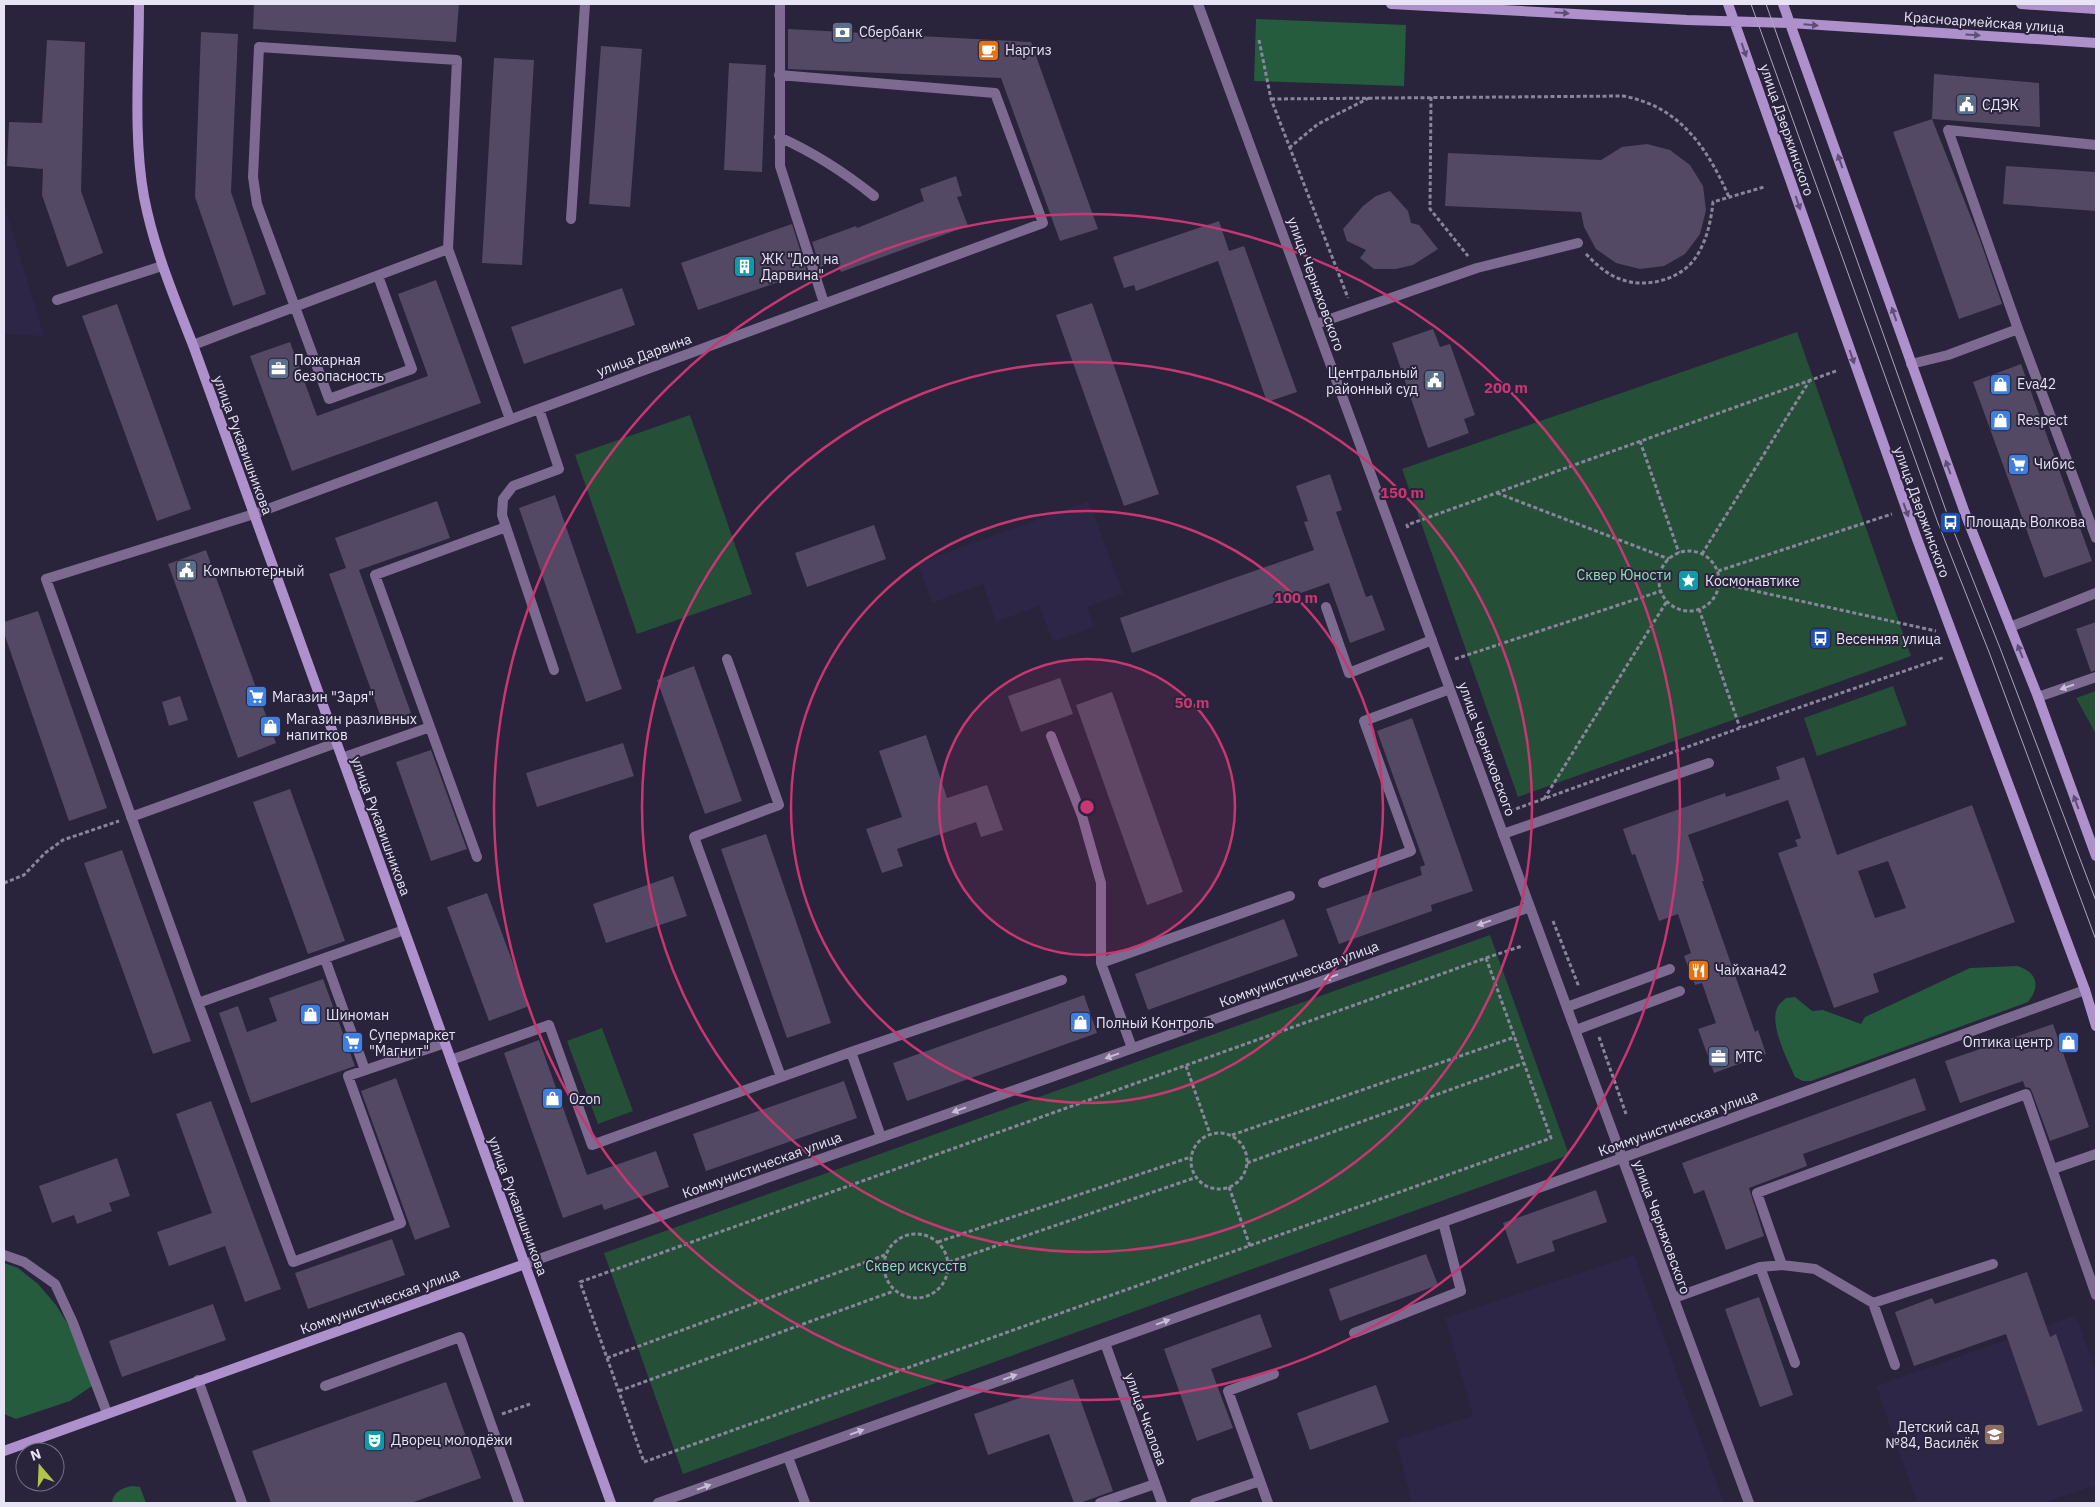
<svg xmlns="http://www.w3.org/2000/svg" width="2100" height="1507" font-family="'IBM Plex Sans',sans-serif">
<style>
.built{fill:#2e2646}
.green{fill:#264f38}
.forest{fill:#255c3e}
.building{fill:#534965;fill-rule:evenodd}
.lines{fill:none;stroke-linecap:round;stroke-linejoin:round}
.path{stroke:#89859a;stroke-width:3;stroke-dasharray:4 2.5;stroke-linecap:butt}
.lane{stroke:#7d6a91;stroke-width:10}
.street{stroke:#7d6a91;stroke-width:10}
.secondary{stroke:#ae90cd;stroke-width:10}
.tram{stroke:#aba7ba;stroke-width:1}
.oneway{fill:#5e4f76}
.oneway2{fill:#c7bfd7}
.ring{fill:none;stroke:#c83772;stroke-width:2.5}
.labels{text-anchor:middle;stroke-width:4;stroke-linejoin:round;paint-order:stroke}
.street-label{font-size:14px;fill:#e7e4f5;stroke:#29233c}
.poi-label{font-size:14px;fill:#e7e4f5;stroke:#29233c;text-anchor:start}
.park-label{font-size:14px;fill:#8fe2b1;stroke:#29233c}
.centre{fill:#c83772;stroke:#29233c;stroke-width:2.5}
.ring-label{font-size:15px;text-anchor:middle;font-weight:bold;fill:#c83772;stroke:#29233c;stroke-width:4;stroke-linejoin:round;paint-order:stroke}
</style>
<rect width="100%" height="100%" fill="#29233c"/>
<!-- built -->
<path class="built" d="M4 204 44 336 4 334Z
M1089 501 1123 594 1087 607 1094 627 1053 642 1039 606 996 622 983 584 932 603 918 563Z
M1634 1255 1724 1503H1412L1396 1440 1473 1416 1445 1318Z
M2076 1315 2096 1372V1485L2044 1503H1917L1876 1386Z"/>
<!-- green -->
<path class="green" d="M1797 332 1911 656 1518 797 1402 469Z
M690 415 752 594 637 634 575 455Z
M1893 686 1907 725 1817 756 1804 718Z
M2096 691V734L2076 698Z
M1490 935 1569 1155 683 1474 604 1253Z
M602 1028 633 1111 598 1124 567 1041Z"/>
<!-- forest -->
<path class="forest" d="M1256 19 1406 25 1404 86 1254 81Z
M2017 966C2037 972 2041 986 2028 1002L1811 1081H1803L1795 1077C1788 1060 1768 1024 1778 1006 1780 1003 1784 1000 1786 998L1795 997 1812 1011 1823 1010 1861 1024 1865 1017 1970 968Z
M4 1263 18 1268 38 1284 56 1305 88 1357 92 1386 70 1401 16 1419 4 1414Z
M132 1486 140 1487 146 1503H112C113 1492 122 1488 132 1486Z"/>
<!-- building -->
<path class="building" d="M254 4H459L456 42 253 29Z
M788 29 1031 42 1098 229 1060 241 1001 78 788 69Z
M201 32 238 34 231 192 266 294 233 306 195 197Z
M47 40 85 42 81 191 103 253 67 267 42 195 43 169 7 166 9 122 42 123Z
M601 46 642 49 630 207 589 204Z
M494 58 534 60 522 265 482 263Z
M729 63 766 65 762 172 724 170Z
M1934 74 2039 83 2040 127 1932 119Z
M1932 119 1980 240 2002 304 1959 319 1893 132Z
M1647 144 1670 150 1690 165 1703 186 1706 210 1700 234 1685 254 1664 266 1640 269 1616 263 1596 249 1584 227 1581 212 1445 206 1448 153 1601 160 1622 147Z
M2006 166 2096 172V211L2003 204Z
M956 176 962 196 957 197 968 226 841 272 837 261 820 267 812 242 856 226 857 228 924 201 920 189Z
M1390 191 1408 211 1411 223 1419 225 1438 249 1413 265 1396 269H1374L1360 258 1366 250 1347 241 1343 229 1363 206 1376 196Z
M1219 221 1229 251 1244 246 1297 392 1267 402 1218 261 1136 291 1134 285 1124 288 1113 257Z
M792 224 807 272 698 310 681 263Z
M436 280 481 403 292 471 250 356 290 342 317 416 428 376 398 294Z
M622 288 635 325 524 364 511 327Z
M1092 303 1159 494 1124 506 1056 315Z
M117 304 191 509 157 521 82 316Z
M1433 329 1440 347 1450 344 1475 415 1464 419 1469 433 1428 448 1392 343Z
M2021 364 2092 561 2044 578 1973 382Z
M1330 474 1342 510 1336 512 1366 597 1372 595 1385 630 1350 643 1329 583 1132 653 1120 618 1314 550 1304 522 1308 521 1296 486Z
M555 495 622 689 586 702 519 508Z
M437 501 450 538 359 570 411 713 383 723 329 574 346 568 335 538Z
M874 525 886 559 807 587 795 553Z
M206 550 276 743 238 758 168 564Z
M38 611 107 808 69 821 4 633V622Z
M2096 622V670L2091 672 2076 629Z
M694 666 742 801 705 814 657 680Z
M1060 678 1073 714 1021 732 1008 696Z
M1112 692 1183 892 1147 905 1076 705Z
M180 696 188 720 169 726 162 702Z
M1412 718 1473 891 1431 905 1432 911 1339 944 1326 909 1422 875 1420 867 1425 865 1377 731Z
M926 735 947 798 987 785 1003 830 981 837 976 822 897 849 903 866 882 873 866 829 902 817 879 751Z
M623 743 634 776 537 807 526 773Z
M431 750 467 849 431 861 396 762Z
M1804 757 1837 855 1972 805 2015 922 1873 974 1879 992 1834 1008 1778 853 1798 846 1795 840 1801 838 1788 800 1688 835 1704 881H1702L1755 1032 1758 1030 1766 1054 1714 1073 1698 1029 1716 1023 1702 983 1695 985 1684 956 1691 953 1678 914 1659 921 1635 854 1632 855 1623 829 1725 793 1726 797 1780 779 1776 767ZM1888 861 1906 908 1875 918 1858 871Z
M290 789 345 941 308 954 253 802Z
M766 834 831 1023 787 1038 721 849Z
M122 850 191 1041 153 1054 84 863Z
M673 876 687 916 606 943 593 904Z
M487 893 529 1006 489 1021 447 907Z
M1284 919 1298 956 1148 1010 1135 974Z
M323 979 355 1066 251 1103 219 1013 238 1006 247 1032 277 1021 269 998Z
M1084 995 1097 1033 907 1101 893 1063Z
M2053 1024 2089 1127 2050 1141 2032 1092 2030 1088 2025 1087 2023 1081 1960 1103 1945 1061Z
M539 1040 587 1175 656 1151 669 1187 604 1210 602 1204 563 1218 504 1053Z
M396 1078 450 1227 415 1240 361 1091Z
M1915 1078 1926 1110 1803 1154 1807 1166 1749 1188 1764 1236 1726 1250 1704 1190 1694 1194 1682 1163Z
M844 1081 857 1118 706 1171 693 1134Z
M211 1101 281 1289 245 1302 225 1246 169 1266 157 1232 212 1213 176 1114Z
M117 1158 130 1196 109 1203 112 1211 77 1224 74 1215 52 1223 39 1186Z
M1596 1190 1607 1222 1552 1241 1555 1251 1517 1264 1503 1223Z
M392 1239 405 1275 308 1309 295 1273Z
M1426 1254 1438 1285 1340 1321 1329 1289Z
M2027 1272 2050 1337 2056 1334 2083 1411 2038 1426 2006 1334 1914 1366 1895 1312 1932 1298 1935 1304Z
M1759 1297 1793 1395 1760 1407 1725 1309Z
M213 1304 226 1340 122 1377 109 1341Z
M1260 1314 1272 1347 1211 1369 1233 1428 1197 1441 1164 1349Z
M1073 1379 1113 1491 1080 1503H1074L1049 1434 988 1455 974 1414Z
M446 1382 481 1478 411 1503H271L252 1451Z
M1376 1385 1389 1422 1310 1450 1297 1413Z"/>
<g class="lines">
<!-- path -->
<path class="path" d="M1259 40 1271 99 1348 298
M1431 97 1430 209 1468 256
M1271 99 1623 96C1679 106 1707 147 1729 197
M1289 148 1318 124 1369 98
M1586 254C1596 264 1606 274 1620 279 1645 289 1681 280 1696 257 1707 240 1711 221 1713 202L1764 187
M1640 441 1679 553
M1497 493 1669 559
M1408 528 1407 525 1836 371
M1659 581a30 30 0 1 1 60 0a30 30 0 1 1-60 0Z
M1702 554 1810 380
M1718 571 1892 514
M1719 583 1936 631
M1699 609 1740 728
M1455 659 1661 591
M1544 799 1667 601
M1510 811 1740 728 1945 657
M4 883 24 875 45 853 63 840 119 821
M1553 921 1579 987
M1486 958 1551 1138 644 1462 580 1282Z
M1486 958 1522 946
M1599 1037 1626 1114
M1186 1066 1210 1134
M1191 1161a28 28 0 1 1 56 0a28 28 0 1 1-56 0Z
M1232 1135 1515 1037
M1247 1163 1524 1063
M1229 1187 1250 1246
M884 1266a32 32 0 1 1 64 0a32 32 0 1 1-64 0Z
M938 1242 1191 1157
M949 1262 1197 1177
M607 1358 885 1255
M619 1391 894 1291
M502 1414 530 1404"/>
<!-- lane -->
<path class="lane" d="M780 4V166L824 303
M779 137C815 153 844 172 874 196
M2096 145 1948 130 2018 329 2096 538
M571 219 585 4
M378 276 412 369 329 399 257 204 253 177 259 47 457 60 448 249 510 419
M57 300 162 266
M1316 324 1477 268 1578 243
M193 345 448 249
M1911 364 1948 355 2018 329
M539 409 559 469 513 486 503 499 502 515 554 670
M1326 607 1349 673 1432 640
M2010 627 2096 593
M727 659 779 805 694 837 781 1077
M1051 736 1082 816 1101 883V963L1132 1048
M342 758 430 727
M131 817 336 743
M1503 834 1709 763
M477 857 375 575 506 527
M1323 883 1411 851 1364 721 1450 689
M404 930 198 1003 46 579 254 514 1043 223 995 93 779 75
M325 959 365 1070
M1101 963 1290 896
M198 1003 293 1262 401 1223 348 1076 445 1043
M1567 1007 1670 969
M1576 1030 1680 991
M851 1052 881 1137
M451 1060 549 1025 592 1145 851 1052 1062 980
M2053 1169 2096 1154
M4 1255 24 1262 55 1284 73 1323 107 1413
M1782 1265 1757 1193 2026 1094 2096 1295
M1760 1267 1782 1265 1815 1269 1873 1303 1993 1264
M1674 1298 1760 1267 1795 1363
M1873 1303 1895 1365
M1354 1333 1461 1291 1443 1222
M198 1380 242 1503
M325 1386 460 1337 519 1503
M788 1457 805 1503
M1100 1503 1155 1484
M1195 1503 1260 1481
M1268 1503 1228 1391 1274 1374"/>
<!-- street -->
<path class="street" d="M1198 4 1749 1503
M2038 697 2096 677
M525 1264 1530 907
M1105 1343 1162 1503
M658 1503 1622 1158 2085 990"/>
<!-- secondary -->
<path class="secondary" d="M139 4C139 65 133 137 144 197 154 249 174 297 193 345L611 1503
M1391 4 1687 20 1790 23 2096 43
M1728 4 1917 539 2085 990 2096 1026
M1783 4 1966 516 2038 697 2096 856
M2021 4 2096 9
M4 1451 525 1264"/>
<!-- tram -->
<path class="tram" d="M1751 4 1938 523 1989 652 2096 940
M1766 4 1950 522 2000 648 2096 901"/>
</g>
<!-- one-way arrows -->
<defs><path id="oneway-solid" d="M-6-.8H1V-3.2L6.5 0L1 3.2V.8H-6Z" transform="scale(1.25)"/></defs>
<g class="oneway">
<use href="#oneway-solid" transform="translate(1562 13) rotate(3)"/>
<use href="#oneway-solid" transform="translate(1811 25) rotate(5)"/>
<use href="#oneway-solid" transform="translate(1973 35) rotate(4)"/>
<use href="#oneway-solid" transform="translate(1744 50) rotate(71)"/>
<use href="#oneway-solid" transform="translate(1840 161) rotate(-109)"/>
<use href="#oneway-solid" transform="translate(1798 203) rotate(71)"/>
<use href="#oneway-solid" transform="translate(1894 314) rotate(-109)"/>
<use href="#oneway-solid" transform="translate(1852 357) rotate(71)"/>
<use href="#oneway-solid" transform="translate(1948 467) rotate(-110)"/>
<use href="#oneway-solid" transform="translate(1906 510) rotate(70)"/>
<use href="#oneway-solid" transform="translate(2020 651) rotate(-111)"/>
<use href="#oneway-solid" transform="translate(2076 802) rotate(-110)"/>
</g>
<g class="oneway2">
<use href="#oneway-solid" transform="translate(2067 687) rotate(161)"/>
<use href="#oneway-solid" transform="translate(1484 923) rotate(160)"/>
<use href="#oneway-solid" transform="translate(1331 977) rotate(160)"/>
<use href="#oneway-solid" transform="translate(1112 1056) rotate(160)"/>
<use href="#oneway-solid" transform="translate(959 1110) rotate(160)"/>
<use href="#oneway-solid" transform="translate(1163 1322) rotate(-20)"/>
<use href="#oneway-solid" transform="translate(1010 1377) rotate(-20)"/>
<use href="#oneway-solid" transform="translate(857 1432) rotate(-20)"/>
<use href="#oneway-solid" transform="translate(704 1487) rotate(-20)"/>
</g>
<!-- distance rings -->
<circle cx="1087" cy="807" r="148" fill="#c83772" fill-opacity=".12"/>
<g class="ring">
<circle cx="1087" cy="807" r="148"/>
<circle cx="1087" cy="807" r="296"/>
<circle cx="1087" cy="807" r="445"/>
<circle cx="1087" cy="807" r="593"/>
</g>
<!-- icons -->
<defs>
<symbol id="bank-square" viewBox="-11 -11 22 22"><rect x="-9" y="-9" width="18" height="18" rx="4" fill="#5c6f8a" stroke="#29233c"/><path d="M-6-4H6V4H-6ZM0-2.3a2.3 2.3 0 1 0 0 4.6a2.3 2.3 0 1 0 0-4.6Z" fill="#fff"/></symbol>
<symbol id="cafe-square" viewBox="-11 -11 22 22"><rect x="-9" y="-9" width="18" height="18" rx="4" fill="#e8710a" stroke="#29233c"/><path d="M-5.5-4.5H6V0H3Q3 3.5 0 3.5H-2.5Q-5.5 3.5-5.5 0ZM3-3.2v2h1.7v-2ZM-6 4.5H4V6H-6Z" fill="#fff"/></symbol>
<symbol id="civic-square" viewBox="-11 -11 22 22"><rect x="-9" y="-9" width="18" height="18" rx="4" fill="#5c6f8a" stroke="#29233c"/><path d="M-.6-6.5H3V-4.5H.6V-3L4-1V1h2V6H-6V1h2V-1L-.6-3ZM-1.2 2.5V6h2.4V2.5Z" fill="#fff"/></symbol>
<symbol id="building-square" viewBox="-11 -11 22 22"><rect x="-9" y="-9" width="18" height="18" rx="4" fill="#0f9aa8" stroke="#29233c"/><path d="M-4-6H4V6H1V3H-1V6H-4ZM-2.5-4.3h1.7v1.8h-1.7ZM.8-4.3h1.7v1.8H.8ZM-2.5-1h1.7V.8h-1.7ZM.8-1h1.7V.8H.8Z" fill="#fff"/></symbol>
<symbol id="office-square" viewBox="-11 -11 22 22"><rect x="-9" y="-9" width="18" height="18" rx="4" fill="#5c6f8a" stroke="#29233c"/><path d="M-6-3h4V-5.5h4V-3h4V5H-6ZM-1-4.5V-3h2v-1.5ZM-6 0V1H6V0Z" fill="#fff"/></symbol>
<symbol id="shop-square" viewBox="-11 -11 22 22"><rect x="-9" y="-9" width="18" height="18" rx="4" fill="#3f7fe0" stroke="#29233c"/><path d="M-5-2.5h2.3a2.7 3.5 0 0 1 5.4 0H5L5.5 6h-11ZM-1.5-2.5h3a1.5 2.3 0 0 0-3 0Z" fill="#fff"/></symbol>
<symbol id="supermarket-square" viewBox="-11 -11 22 22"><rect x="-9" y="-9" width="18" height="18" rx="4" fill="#3f7fe0" stroke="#29233c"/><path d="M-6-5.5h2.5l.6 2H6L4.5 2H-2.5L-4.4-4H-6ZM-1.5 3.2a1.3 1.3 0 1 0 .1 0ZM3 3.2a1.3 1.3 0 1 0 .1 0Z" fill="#fff"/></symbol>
<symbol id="bus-square" viewBox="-11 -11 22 22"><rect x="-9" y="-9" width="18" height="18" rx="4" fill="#1a4fb4" stroke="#29233c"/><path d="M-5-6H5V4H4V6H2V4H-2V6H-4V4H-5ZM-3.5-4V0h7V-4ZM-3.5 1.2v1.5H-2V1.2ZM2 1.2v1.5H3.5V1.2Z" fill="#fff"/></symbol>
<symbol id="sight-square" viewBox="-11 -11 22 22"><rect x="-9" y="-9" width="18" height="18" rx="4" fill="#0f9aa8" stroke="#29233c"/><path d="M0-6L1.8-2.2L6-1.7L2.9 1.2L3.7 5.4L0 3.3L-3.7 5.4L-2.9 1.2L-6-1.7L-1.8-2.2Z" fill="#fff"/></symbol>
<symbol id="restaurant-square" viewBox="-11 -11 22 22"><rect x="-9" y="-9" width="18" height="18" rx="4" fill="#e8710a" stroke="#29233c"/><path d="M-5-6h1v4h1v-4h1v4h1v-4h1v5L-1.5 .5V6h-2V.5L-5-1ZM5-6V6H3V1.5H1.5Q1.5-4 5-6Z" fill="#fff"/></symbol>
<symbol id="school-square" viewBox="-11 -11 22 22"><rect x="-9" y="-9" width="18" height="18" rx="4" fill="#8d6e63" stroke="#29233c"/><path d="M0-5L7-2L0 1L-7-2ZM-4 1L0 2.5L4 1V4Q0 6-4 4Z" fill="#fff"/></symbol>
<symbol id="theatre-square" viewBox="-11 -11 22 22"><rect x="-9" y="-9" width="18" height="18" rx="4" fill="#0f9aa8" stroke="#29233c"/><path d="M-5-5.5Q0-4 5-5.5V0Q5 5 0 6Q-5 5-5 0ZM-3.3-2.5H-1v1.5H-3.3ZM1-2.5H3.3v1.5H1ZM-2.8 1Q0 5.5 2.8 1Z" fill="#fff"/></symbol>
</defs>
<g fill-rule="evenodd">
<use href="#bank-square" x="830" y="20" width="25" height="25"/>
<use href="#cafe-square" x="976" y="38" width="25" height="25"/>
<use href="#civic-square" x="1954" y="92" width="25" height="25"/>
<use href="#building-square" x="732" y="254" width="25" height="25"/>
<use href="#office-square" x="266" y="356" width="25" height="25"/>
<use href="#civic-square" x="1422" y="368" width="25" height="25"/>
<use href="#shop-square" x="1988" y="372" width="25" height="25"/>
<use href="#shop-square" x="1988" y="408" width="25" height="25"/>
<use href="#supermarket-square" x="2006" y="452" width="25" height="25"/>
<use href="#bus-square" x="1938" y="510" width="25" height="25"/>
<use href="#civic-square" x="174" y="558" width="25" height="25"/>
<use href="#sight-square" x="1676" y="568" width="25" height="25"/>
<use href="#bus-square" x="1808" y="626" width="25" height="25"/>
<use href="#supermarket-square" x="244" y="684" width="25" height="25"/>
<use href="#shop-square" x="258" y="714" width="25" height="25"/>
<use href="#restaurant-square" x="1686" y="958" width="25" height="25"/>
<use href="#shop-square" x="298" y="1002" width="25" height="25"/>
<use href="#shop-square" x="1068" y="1010" width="25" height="25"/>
<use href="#shop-square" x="2056" y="1030" width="25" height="25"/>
<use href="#supermarket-square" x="340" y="1030" width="25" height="25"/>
<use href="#office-square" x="1706" y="1044" width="25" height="25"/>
<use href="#shop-square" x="540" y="1086" width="25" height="25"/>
<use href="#school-square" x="1982" y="1422" width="25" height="25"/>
<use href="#theatre-square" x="362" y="1428" width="25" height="25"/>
</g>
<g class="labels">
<!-- street labels -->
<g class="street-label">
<text transform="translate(1984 22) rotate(4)" y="5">Красноармейская улица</text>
<text transform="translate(1787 130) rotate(71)" y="5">улица Дзержинского</text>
<text transform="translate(1316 284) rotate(70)" y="5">улица Черняховского</text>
<text transform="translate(644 355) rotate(-20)" y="5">улица Дарвина</text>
<text transform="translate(243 445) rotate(70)" y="5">улица Рукавишникова</text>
<text transform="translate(1922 512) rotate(70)" y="5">улица Дзержинского</text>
<text transform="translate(1487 749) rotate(70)" y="5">улица Черняховского</text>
<text transform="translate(381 826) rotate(70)" y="5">улица Рукавишникова</text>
<text transform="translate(1299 974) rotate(-20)" y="5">Коммунистическая улица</text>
<text transform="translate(1678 1123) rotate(-20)" y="5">Коммунистическая улица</text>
<text transform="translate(762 1165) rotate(-20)" y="5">Коммунистическая улица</text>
<text transform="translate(518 1206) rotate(70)" y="5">улица Рукавишникова</text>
<text transform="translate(1662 1227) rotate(70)" y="5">улица Черняховского</text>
<text transform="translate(380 1301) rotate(-20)" y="5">Коммунистическая улица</text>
<text transform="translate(1146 1419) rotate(70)" y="5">улица Чкалова</text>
</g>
<!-- poi labels -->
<g class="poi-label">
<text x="859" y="37">Сбербанк</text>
<text x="1005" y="55">Наргиз</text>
<text x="1982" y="110">СДЭК</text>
<text x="761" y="264">ЖК "Дом на<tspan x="761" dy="16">Дарвина"</tspan></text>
<text x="294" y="365">Пожарная<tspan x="294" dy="16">безопасность</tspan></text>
<text x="1418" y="378" text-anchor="end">Центральный<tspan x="1418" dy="16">районный суд</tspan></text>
<text x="2017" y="389">Eva42</text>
<text x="2017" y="425">Respect</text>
<text x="2034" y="469">Чибис</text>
<text x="1966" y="527">Площадь Волкова</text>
<text x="203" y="576">Компьютерный</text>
<text x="1705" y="586">Космонавтике</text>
<text x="1836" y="644">Весенняя улица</text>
<text x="272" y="702">Магазин "Заря"</text>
<text x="286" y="724">Магазин разливных<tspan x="286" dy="16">напитков</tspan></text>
<text x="1715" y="975">Чайхана42</text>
<text x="326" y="1020">Шиноман</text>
<text x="1096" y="1028">Полный Контроль</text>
<text x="369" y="1040">Супермаркет<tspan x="369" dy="16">"Магнит"</tspan></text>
<text x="2053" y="1047" text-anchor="end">Оптика центр</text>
<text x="1735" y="1062">МТС</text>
<text x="569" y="1104">Ozon</text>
<text x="1979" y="1432" text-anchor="end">Детский сад<tspan x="1979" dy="16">№84, Василёк</tspan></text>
<text x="391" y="1445">Дворец молодёжи</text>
</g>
<!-- park labels -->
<g class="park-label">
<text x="1624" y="580">Сквер Юности</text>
<text x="916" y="1271">Сквер искусств</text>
</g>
</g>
<circle cx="1087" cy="807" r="8" class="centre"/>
<g class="ring-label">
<text x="1506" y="393">200 m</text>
<text x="1402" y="498">150 m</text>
<text x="1296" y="603">100 m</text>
<text x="1192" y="708">50 m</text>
</g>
<!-- border -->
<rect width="2100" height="1507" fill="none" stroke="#e7e4f5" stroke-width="10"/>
<!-- north arrow -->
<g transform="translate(40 1467) rotate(341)"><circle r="24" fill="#29233c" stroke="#757086"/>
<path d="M0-4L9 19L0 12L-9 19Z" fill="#b2c34b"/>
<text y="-8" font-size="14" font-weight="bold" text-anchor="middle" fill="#e7e4f5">N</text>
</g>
</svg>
